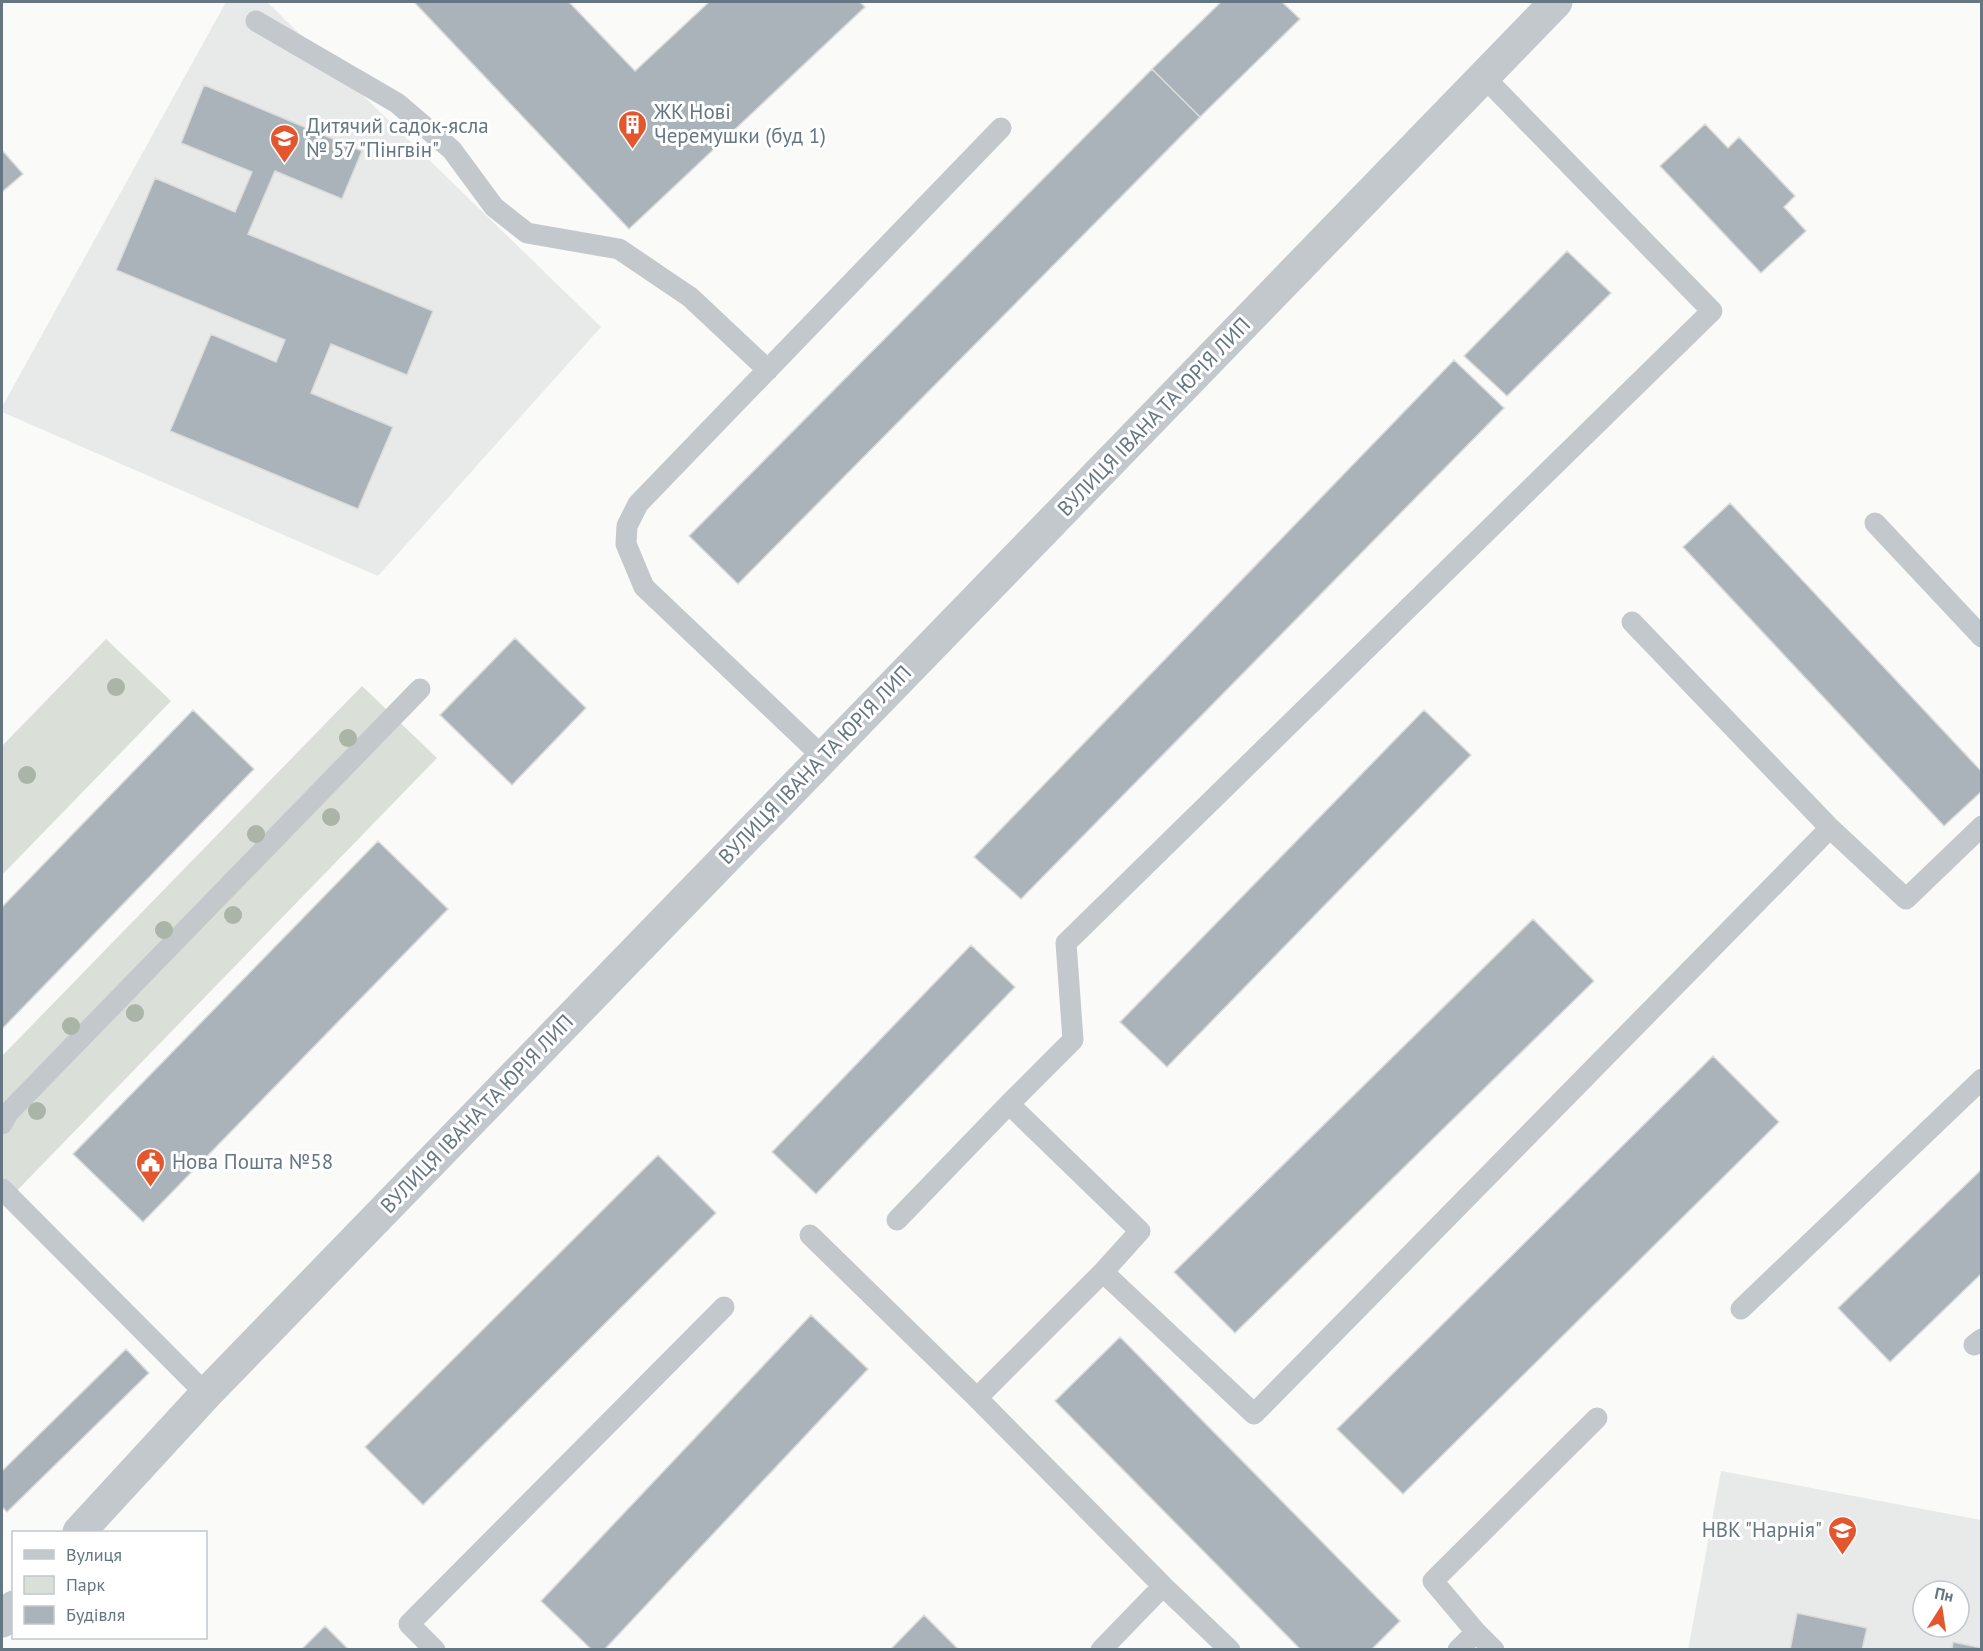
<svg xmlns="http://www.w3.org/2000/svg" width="1983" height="1651" font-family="'PT Sans',sans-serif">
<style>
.built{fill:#e8e9e9;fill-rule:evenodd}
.green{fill:#dadfd7}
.building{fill:#aab3b9;stroke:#dcdcda;stroke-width:1.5}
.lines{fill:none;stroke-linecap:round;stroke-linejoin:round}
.service{stroke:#c3c8cc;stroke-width:21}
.tertiary{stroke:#c3c8cc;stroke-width:33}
.tree{fill:#aab4a7}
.labels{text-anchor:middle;stroke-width:6;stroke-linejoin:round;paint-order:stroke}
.poi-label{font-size:21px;fill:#657683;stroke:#fff;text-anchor:start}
.street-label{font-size:21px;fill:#657683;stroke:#fff}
</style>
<rect width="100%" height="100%" fill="#fafaf8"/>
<!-- built -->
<path class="built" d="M226 2H267L601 327 378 576 2 412V407Z
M1721 1471 1981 1520V1649L1688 1650ZM1923 1591H1959V1627H1923Z"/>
<!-- green -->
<path class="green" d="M106 639 171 701 2 875V746Z
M362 686 437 758 2 1206V1056Z"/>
<!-- building -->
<path class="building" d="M414 2H569L635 71 709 2H860L865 7 629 229Z
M1221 2H1282L1300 19 1200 117 1152 69Z
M1152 69 1200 117 738 584 689 536Z
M204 85 362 151 342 199 275 171 248 234 433 311 407 375 331 344 311 393 393 427 358 509 170 431 211 334 276 362 285 340 116 270 155 178 235 212 252 172 181 143Z
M1705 124 1728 148 1739 137 1795 196 1784 207 1806 231 1761 273 1660 166Z
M2 150 23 174 2 192Z
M1567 251 1611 293 1507 396 1464 356Z
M1454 360 1504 408 1021 899 974 857Z
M1730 503 1982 772V791L1944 826 1683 547Z
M515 638 586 708 512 785 440 715Z
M193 710 254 769 2 1029V907Z
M1424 710 1471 755 1167 1067 1120 1022Z
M378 841 448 909 143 1222 73 1154Z
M1533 919 1594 981 1235 1333 1174 1272Z
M971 945 1015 987 816 1194 772 1152Z
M1713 1056 1779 1122 1403 1494 1337 1429Z
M658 1155 716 1213 423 1505 365 1447Z
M1982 1169V1273L1890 1362 1838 1308Z
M811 1315 868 1369 604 1650H592L541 1601Z
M1120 1337 1400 1621 1371 1650H1301L1055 1401Z
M126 1349 149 1373 7 1512 2 1507V1471Z
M1797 1613 1867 1628 1862 1650H1790Z
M924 1615 959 1650H890Z
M325 1626 349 1650H301Z
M1953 1642 1982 1648V1650H1952Z"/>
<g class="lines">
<!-- service -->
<path class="service" d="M256 21 397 103 452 150 494 207 527 233 619 249 690 297 768 370
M1875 523 1982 637
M1632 622 1830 828
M823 757 644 587 626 544 627 526 638 504 1001 128
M1009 1104 1073 1040 1066 943 1712 311 1484 77
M2 1124 8 1113 420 689
M2 1189 206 1394
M897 1220 1009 1104 1140 1231 1103 1272
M810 1235 977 1398
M1741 1309 1982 1079
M1974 1345 1982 1339
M1476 1632 1433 1581 1597 1418
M435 1650 409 1624 724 1307
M1101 1650 1163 1586
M1230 1650 1163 1586 977 1398 1103 1272 1254 1414 1830 828 1906 899 1982 826
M1458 1650 1476 1632 1494 1650"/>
<!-- tertiary -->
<path class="tertiary" d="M79 1532 206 1394 1556 2
M2 1621 14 1607"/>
</g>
<!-- trees -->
<g class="tree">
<circle cx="116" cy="687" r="9"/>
<circle cx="348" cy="738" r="9"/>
<circle cx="27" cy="775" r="9"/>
<circle cx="331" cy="817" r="9"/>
<circle cx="256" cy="834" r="9"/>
<circle cx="233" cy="915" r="9"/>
<circle cx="164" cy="930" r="9"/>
<circle cx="135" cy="1013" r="9"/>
<circle cx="71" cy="1026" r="9"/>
<circle cx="37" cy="1111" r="9"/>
</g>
<!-- icons -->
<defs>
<symbol id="building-pin" viewBox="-11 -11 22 30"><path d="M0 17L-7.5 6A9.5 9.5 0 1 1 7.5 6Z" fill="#e4572e" stroke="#fff"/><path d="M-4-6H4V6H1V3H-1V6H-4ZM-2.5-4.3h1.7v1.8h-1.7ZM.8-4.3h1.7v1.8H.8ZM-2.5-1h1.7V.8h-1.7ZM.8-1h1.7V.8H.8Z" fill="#fff"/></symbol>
<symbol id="school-pin" viewBox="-11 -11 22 30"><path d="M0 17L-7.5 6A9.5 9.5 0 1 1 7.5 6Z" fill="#e4572e" stroke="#fff"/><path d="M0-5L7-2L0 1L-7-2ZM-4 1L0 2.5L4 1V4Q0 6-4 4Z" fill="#fff"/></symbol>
<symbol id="civic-pin" viewBox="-11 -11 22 30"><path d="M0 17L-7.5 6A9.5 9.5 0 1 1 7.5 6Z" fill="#e4572e" stroke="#fff"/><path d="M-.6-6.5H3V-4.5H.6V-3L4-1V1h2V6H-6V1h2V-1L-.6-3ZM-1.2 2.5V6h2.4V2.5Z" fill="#fff"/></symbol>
</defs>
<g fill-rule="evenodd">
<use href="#building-pin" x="616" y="108" width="33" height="45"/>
<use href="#school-pin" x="268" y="122" width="33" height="45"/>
<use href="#civic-pin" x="134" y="1146" width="33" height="45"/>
<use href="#school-pin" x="1826" y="1514" width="33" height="45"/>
</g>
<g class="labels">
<!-- poi labels -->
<g class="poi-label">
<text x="654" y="119">ЖК Нові<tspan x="654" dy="24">Черемушки (буд 1)</tspan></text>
<text x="306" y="133">Дитячий садок-ясла<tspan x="306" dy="24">№ 57 "Пінгвін"</tspan></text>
<text x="172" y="1169">Нова Пошта №58</text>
<text x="1822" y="1537" text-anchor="end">НВК "Нарнія"</text>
</g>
<!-- street labels -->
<g class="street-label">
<text transform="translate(1154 417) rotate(-46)" y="7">ВУЛИЦЯ ІВАНА ТА ЮРІЯ ЛИП</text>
<text transform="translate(815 765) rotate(-46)" y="7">ВУЛИЦЯ ІВАНА ТА ЮРІЯ ЛИП</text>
<text transform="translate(477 1114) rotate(-46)" y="7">ВУЛИЦЯ ІВАНА ТА ЮРІЯ ЛИП</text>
</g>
</g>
<!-- border -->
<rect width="1983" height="1651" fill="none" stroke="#657683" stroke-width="6"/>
<!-- legend -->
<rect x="12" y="1531" width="195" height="108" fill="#ffffff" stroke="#c1c8cd" stroke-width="1.5"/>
<rect x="24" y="1550" width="30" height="9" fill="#c3c8cc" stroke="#c1c8cd" stroke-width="1.5"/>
<text x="66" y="1561" font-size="18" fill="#657683">Вулиця</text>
<rect x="24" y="1576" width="30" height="18" fill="#dadfd7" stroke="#c1c8cd" stroke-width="1.5"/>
<text x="66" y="1591" font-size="18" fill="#657683">Парк</text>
<rect x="24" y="1606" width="30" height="18" fill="#aab3b9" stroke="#c1c8cd" stroke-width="1.5"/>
<text x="66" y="1621" font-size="18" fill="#657683">Будівля</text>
<!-- north arrow -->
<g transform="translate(1941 1609) rotate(12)"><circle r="28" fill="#ffffff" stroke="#c1c8cd" stroke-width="1.5"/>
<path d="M0-4.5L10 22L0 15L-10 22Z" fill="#e4572e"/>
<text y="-9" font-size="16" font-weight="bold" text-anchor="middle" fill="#657683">Пн</text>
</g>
</svg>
